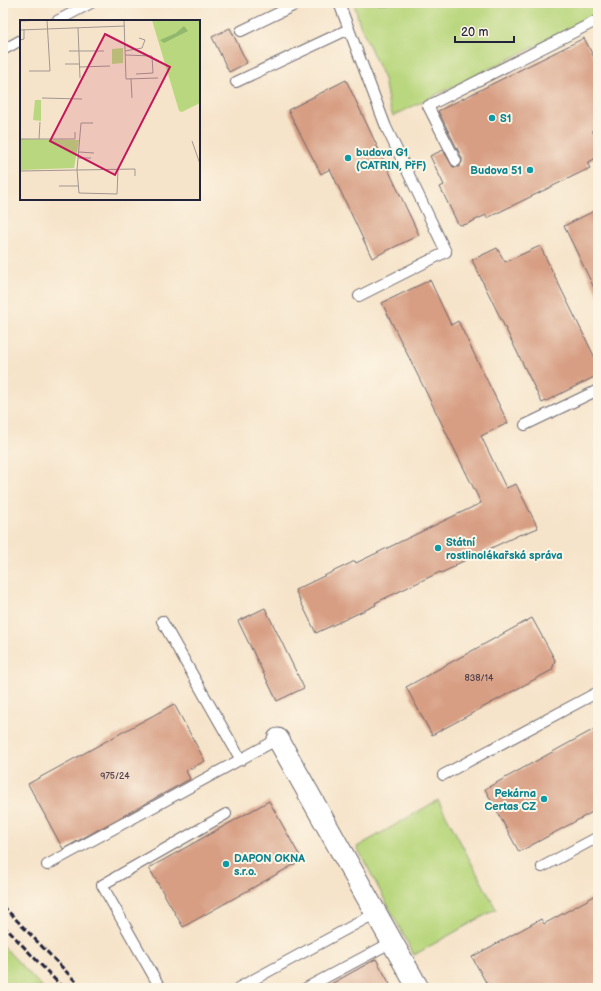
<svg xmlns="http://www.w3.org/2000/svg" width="601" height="991" font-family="'Balsamiq Sans',sans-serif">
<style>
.green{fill:#b9d77e;stroke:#6e7c5c}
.building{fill:#d79e83}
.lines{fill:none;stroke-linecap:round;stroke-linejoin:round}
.lane-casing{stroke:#6c666d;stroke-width:12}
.street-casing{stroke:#6c666d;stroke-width:23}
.lane{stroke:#fff;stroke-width:10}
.street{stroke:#fff;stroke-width:21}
.rail{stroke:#22223b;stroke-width:3;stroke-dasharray:6 3;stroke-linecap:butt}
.culture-dot{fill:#0f9aa8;stroke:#fcf5e5;stroke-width:1.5}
.labels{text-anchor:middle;stroke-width:4;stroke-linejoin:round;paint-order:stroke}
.number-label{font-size:9px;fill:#4f414d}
.culture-label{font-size:11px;font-weight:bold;fill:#0d838f;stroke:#fcf5e5;text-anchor:start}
.inset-road{fill:none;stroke:#a19691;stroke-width:1}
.view{fill:#c2185b;fill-opacity:0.15;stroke:#c2185b;stroke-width:2}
.inset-edge{fill:none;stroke:#22223b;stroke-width:2}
</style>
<rect width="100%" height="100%" fill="#fcf5e5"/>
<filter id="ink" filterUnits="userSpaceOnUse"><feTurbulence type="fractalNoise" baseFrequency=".025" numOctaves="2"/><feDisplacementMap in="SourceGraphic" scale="8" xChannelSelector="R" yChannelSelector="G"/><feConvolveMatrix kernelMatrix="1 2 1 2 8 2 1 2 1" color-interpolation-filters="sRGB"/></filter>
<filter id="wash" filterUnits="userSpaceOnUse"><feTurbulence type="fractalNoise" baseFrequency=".012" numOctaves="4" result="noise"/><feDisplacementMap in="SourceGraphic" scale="16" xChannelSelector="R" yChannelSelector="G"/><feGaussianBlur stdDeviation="0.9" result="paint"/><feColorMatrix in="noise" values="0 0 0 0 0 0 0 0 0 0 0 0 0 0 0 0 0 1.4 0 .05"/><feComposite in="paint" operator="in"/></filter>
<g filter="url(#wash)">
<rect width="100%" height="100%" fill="#f6e4ca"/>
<!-- green -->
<path class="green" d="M354 3H598V16L393 116 389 106 384 79 360 25Z
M438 800 496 909 414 955 357 847Z
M3 946 43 988H3Z"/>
<g id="blocks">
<!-- building -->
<path class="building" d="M230 28 247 63 229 72 212 37Z
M584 38 598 65V127L592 130 598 141V157L587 163 590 168 487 218 486 215 467 224 462 225 458 224 440 187 444 185 430 156 443 150 453 167H459L462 162V158L438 111Z
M346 80 419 235 372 258 330 169 321 174 288 110Z
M598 209V296L564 226Z
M540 246 598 364V375L542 403 472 260 497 248 505 262Z
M430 280 451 325 458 321 508 423 481 436 506 488 516 484 538 528 521 535V534L455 565 456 566 441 573 440 572 375 603 376 605 316 633 295 590 355 561 356 563 481 503 382 303Z
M265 608 304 688 277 701 238 621Z
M532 618 555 660 552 670 432 735 406 687Z
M174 704 205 761 186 771 190 779 63 849 28 784Z
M598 727V809L519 852 485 789Z
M269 801 302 860 183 927 149 868Z
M598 894V988H489L472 957 541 919 544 924Z
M376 959 392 988H324Z"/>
</g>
</g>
<g filter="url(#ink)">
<use href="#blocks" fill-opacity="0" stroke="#6c666d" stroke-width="1"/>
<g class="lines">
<defs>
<path id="lane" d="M339 3 386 127 446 252 359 296
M57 21 91 3
M241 31 299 3
M3 50 21 40
M236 82 349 29
M456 161 428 106 598 20
M525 425 598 390
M162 621 241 760
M443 775 598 692
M47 865 278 739
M542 867 598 837
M162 988 158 984 102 885 226 814
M238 988 376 913
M306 988 392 942"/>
<path id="street" d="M278 739 418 988"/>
</defs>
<!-- lane casing -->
<use href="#lane" class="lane-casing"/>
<!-- street casing -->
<use href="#street" class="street-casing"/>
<!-- lane -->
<use href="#lane" class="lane"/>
<!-- street -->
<use href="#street" class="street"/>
<!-- rail -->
<path class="rail" d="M3 906 82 988
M3 925 63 988"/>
</g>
</g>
<!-- markers -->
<g class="culture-dot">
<circle cx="492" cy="118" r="4"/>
<circle cx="348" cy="158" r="4"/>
<circle cx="530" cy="170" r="4"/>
<circle cx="438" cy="548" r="4"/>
<circle cx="544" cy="799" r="4"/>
<circle cx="226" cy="864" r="4"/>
</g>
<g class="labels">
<!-- number labels -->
<g class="number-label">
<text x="479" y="681">838/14</text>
<text x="115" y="779">975/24</text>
</g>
<!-- culture labels -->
<g class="culture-label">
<text x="500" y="122">S1</text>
<text x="356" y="156">budova G1<tspan x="356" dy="13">(CATRIN, PřF)</tspan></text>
<text x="522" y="174" text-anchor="end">Budova 51</text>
<text x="446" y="546">Státní<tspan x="446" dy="13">rostlinolékařská správa</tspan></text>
<text x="536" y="797" text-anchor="end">Pekárna<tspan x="536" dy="13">Certas CZ</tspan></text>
<text x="234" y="862">DAPON OKNA<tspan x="234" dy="13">s.r.o.</tspan></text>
</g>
</g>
<!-- overview -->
<g transform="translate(20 20)">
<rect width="180" height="180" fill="#f6e4ca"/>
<path d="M132 0H180V83L162 92 159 91ZM103 28V43L92 44V29ZM15 80H21V101L13 100ZM0 119 59 120 54 148 0 150Z" fill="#b9d77e"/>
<path d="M164 6 168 11 144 23 140 20 156 13Z" fill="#92b86d"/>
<path class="inset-road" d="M104 0 106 59 138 58M1 1 21 0M58 8 60 58M0 10 105 6M0 20 4 19V9M49 31H84M105 31 122 28 125 20 119 18M105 35 132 36 133 53 116 54M45 44H59M59 47 90 46M9 51H30L27 0M111 59 112 78M22 78 62 79M73 103H61L57 150 59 173 97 174 98 149M0 119H55V112M19 119 20 102M172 121 180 144M59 132 74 133M58 138H71M0 151 115 149V156M39 166H58"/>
<path class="view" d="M85 14 150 47 95 155 30 121Z"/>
<rect width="180" height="180" class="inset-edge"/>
</g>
<!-- margin -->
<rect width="601" height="991" fill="none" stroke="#fcf5e5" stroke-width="16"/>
<!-- scale -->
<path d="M455 36v6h59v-6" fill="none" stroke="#22223b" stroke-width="2"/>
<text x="461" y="36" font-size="12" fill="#22223b" stroke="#fcf5e5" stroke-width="3" paint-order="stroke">20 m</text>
</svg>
